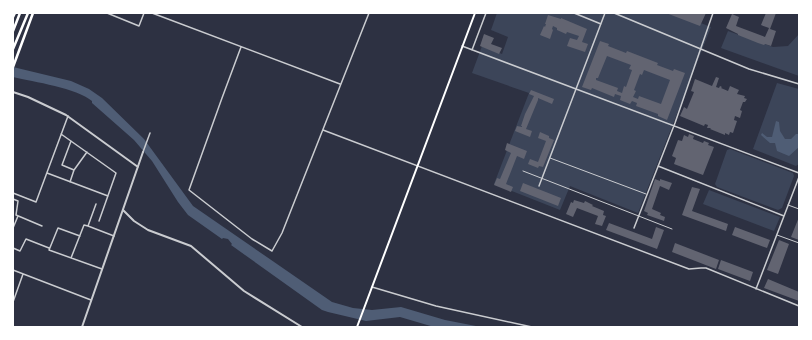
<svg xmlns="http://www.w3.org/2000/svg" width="812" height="340" font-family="Poppins,sans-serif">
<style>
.green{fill:#3c4559}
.water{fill:#4f5d75}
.building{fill:#626471;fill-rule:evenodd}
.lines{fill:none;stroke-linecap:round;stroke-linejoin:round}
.service{stroke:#caccd0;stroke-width:1}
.minor{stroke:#caccd0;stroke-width:1.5}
.tertiary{stroke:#caccd0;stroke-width:2}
.secondary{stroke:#fff;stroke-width:2}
.trunk{stroke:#fff;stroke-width:2.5}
</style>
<rect width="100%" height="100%" fill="#2d3142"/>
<!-- green -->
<path class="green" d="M497 13H675L711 27 638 213 570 186 560 210 494 184 529 93 472 73 482 46 502 54 508 37 491 30Z
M728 31 773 47 788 46 799 34V76L721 48Z
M777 83 799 89V164L796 166 753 149Z
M730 149 793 173 794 176 782 208 778 210 717 187 715 184 727 150Z
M709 190 780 217 774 231 703 204Z"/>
<!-- water -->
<path class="water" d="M13 67 71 81 89 89 102 98 144 139 193 206 332 302 353 308 372 310 401 307 445 320 481 327H434L400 317 366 321 328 312 322 310 231 245 232 244 228 239 223 238 222 239 188 215 178 202 152 161 134 140 92 103V101C77 88 34 82 13 77Z
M776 121 779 122 780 131 785 139H791L796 134H799V147L789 156 777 151 775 143H770L761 135 762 133 767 137H772Z"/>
<!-- building -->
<path class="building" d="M666 13H706L700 26Z
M766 13H776L770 29 776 31 771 46 765 44 764 45 758 43 738 35V34L726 28 732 14 739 17 736 26 765 37 769 28 761 25Z
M548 15 561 19V18L587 29 582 42 588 44 585 52 567 46 570 38 577 40 579 36 567 32 566 34 557 30V28L553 26 552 29 553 30 550 39 540 35 544 26 545 27 546 24H545Z
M484 34 494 38 491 44 502 48 499 54 480 46Z
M600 41 609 44 608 46 626 53 627 51 658 63 657 65 673 71 674 69 685 73 667 120 658 116V114L636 106 637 103 632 101 630 104 620 100 621 96 615 94 614 97 592 88 591 90 582 87ZM607 56 631 65 629 69 632 70 626 87 624 86 622 93 617 91 618 88 596 80V78H598ZM644 70 670 80 661 104 639 96 638 99 633 97 636 91 634 90 640 74 642 75Z
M716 77 719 78 716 87 719 88 720 86 722 87 721 88 728 91 730 86 739 90 737 94 745 96 744 98 747 99 745 102H743L740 110 742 111 740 118 735 116 734 120 737 121 733 133 730 132 729 135 725 133V135L710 129 711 128H707L708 125 705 124 704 126 680 116 684 107 687 109 694 92 691 91 695 79 712 86Z
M531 90 554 99 552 104 538 98V100L526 129 532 131 530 137 515 131 517 126 522 127V126H521L525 114 534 96 529 94Z
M540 132 549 136V138L554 140 543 167 539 166 538 168 528 164 530 159 538 162 546 141 538 138Z
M689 134 694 136 693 139 703 143 704 141 709 143 708 145 714 147 703 175 674 164 676 158 672 156 678 140 682 141 684 135 688 137Z
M507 143 527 151 524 159 517 156 506 184 513 187 511 192 494 185 497 178 500 179 511 153 505 150Z
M655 179 660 181V179L672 183 669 190 660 186 652 209 661 213 660 215 665 217 664 221 647 215 648 213 644 211Z
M523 183 561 198 558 206 520 191Z
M692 187 700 189 692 211 728 224 726 231 682 215Z
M574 200 584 203 585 201 593 205 592 206 604 211 603 215 606 216 602 226 595 224 598 216 577 208 573 217 566 214 571 202 573 203Z
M799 217V240L791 237Z
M609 223 652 239 656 227 664 230 657 249 606 230Z
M735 227 770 240 767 248 732 235Z
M779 240 789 244 778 274 767 270Z
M675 243 719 260 716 269 672 252Z
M721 260 753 272 750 281 718 269Z
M768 279 799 292V301L764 288Z"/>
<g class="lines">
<!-- service -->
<path class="service" d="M550 158 646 194
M523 171 672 229
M788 205 799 209
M777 235 799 243"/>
<!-- minor -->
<path class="minor" d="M107 13 139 26 144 13
M152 13 340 84
M574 13 601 24
M614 13 749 69 799 84
M462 46 799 173
M241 47 222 98 189 190 252 239 272 251 282 233 369 13
M472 50 486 13
M323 130 689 269 701 268H706L799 306
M61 134 116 173 99 221
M71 141 62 165 74 170
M143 152 150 133
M658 166 784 216
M47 173 108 196
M70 182 74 170 87 152
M539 186 605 13
M13 193 36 202 68 116
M13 199 18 201 16 215 42 226
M88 226 114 236
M13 228 18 216
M634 228 675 123 713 13
M80 236 58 228 49 250 102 269
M13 248 20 251 26 239 49 248
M71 258 84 225 88 226 96 204
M13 270 91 300
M372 287 436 306 532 327
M756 289 799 177
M13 302 23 274"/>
<!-- tertiary -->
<path class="tertiary" d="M13 92 28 97 66 115 138 167
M123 210 134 221 148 230 191 246 244 291 302 327
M82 327 143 152"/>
<!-- secondary -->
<path class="secondary" d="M357 327 475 13"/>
<!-- trunk -->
<path class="trunk" d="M13 17 15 13
M13 31 20 13
M13 49 28 13
M13 67 33 13"/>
</g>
<!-- border -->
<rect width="812" height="340" fill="none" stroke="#ffffff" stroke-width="28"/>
</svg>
